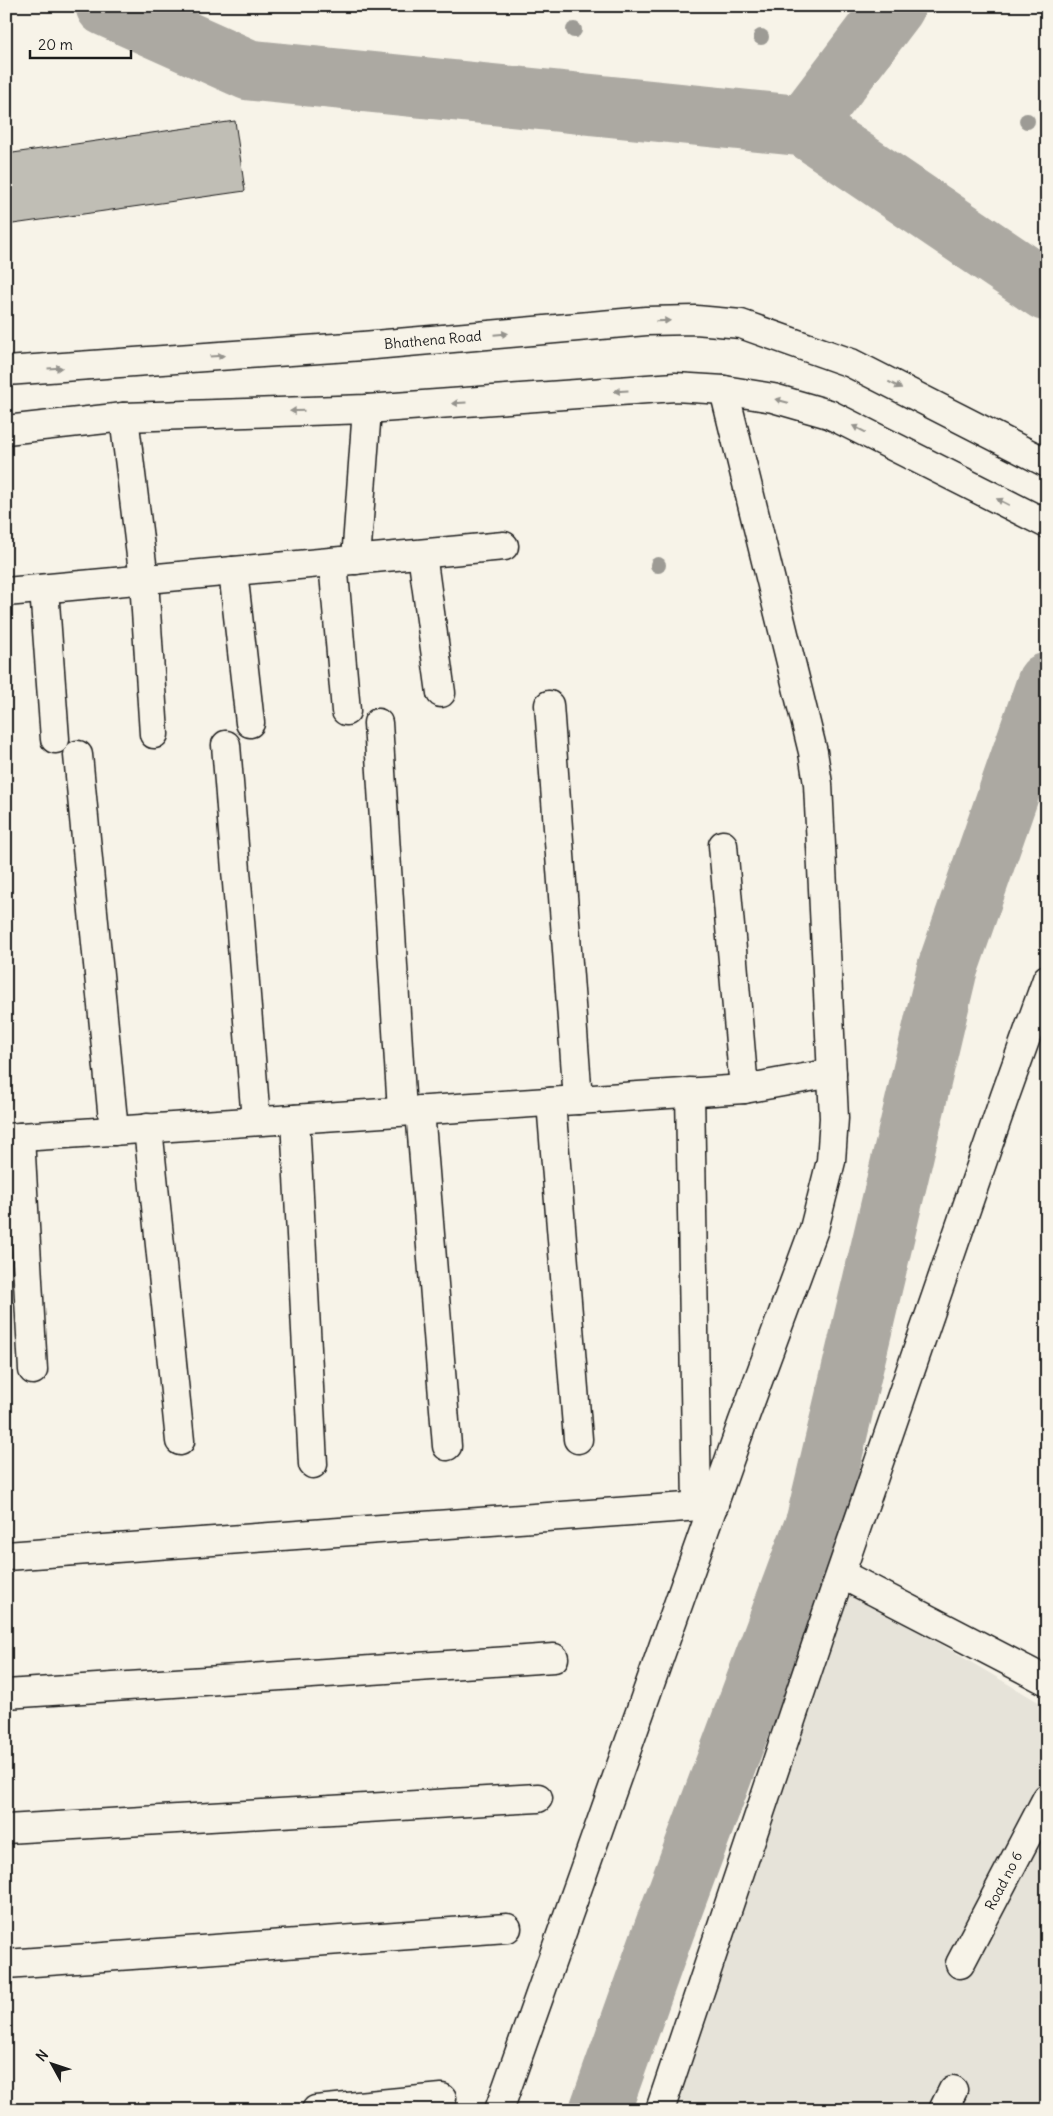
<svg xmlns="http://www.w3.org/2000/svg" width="1053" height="2116" font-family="Delius,sans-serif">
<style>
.built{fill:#e6e3d9}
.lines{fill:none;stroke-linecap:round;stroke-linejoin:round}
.river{stroke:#aca9a2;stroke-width:61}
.building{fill:#c0beb5;stroke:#1c1c1c}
.minor-casing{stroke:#1c1c1c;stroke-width:31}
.tertiary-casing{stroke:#1c1c1c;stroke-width:31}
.minor{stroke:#f7f3e8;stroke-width:28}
.tertiary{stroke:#f7f3e8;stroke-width:28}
.tree{fill:#9d9b95}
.oneway{fill:#94928c}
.labels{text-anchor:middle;stroke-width:5;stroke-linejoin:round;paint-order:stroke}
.street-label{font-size:14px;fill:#1c1c1c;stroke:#f7f3e8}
</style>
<rect width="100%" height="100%" fill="#f7f3e8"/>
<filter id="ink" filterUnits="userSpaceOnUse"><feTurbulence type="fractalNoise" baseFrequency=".02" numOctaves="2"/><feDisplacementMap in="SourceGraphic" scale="10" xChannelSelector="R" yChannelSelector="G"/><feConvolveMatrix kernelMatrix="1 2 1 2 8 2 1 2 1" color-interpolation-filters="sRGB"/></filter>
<g filter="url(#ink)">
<!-- built -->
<path class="built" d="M847 1589 1047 1707V2110H670Z"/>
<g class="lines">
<!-- river -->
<path class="river" d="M106 6 249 70 804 126 895 6
M804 126 1047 291
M600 2110 664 1930 816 1522 947 970 1047 683"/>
</g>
<!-- building -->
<path class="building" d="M235 121 245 191 6 225V154Z"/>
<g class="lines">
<defs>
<g id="minor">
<path d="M124 417 144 580 154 734"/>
<path d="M422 554 441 693"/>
<path d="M356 560 367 409"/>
<path d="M333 562 346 711"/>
<path d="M233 571 250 723"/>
<path d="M44 589 55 739"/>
<path d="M6 592 504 546"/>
<path d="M549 705 578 1100"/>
<path d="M378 723 402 1111"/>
<path d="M226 745 256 1121"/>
<path d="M78 755 114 1131"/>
<path d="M723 845 744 1089"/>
<path d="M690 1092 697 1506"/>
<path d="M551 1102 578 1439"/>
<path d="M420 1110 447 1446"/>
<path d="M295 1119 313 1464"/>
<path d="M148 1128 180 1441"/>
<path d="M20 1137 33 1370"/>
<path d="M6 1138 744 1089 832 1073"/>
<path d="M6 1556 714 1505"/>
<path d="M841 1574 1047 1681"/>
<path d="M6 1694 554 1658"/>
<path d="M6 1829 538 1798"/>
<path d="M6 1964 507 1928"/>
<path id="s1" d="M960 1964 1047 1798"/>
<path d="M316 2110 442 2098"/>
<path d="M499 2110 742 1424 814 1229 831 1161 834 1118 818 784 813 752 724 390"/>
<path d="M660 2110 828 1610 1005 1096 1047 979"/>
<path d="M943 2110 953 2090"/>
</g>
<g id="tertiary">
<path id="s2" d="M6 371 363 346 646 321 696 320 741 324 851 363 1047 463"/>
<path d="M6 430 124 417 367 409 675 387 724 390 773 398 829 414 1047 524"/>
</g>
</defs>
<!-- minor casing -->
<use href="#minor" class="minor-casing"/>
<!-- tertiary casing -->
<use href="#tertiary" class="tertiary-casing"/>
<!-- minor -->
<use href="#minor" class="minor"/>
<!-- tertiary -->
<use href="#tertiary" class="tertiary"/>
</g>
<!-- trees -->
<g class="tree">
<circle cx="574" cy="30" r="8"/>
<circle cx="761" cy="37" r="8"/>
<circle cx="1027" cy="121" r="8"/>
<circle cx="658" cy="565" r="8"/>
</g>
<!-- one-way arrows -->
<defs><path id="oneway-solid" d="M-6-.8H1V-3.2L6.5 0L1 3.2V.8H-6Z" transform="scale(1.25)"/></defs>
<g class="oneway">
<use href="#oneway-solid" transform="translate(663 321) rotate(-2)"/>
<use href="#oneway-solid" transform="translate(501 334) rotate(-5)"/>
<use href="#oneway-solid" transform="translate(217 356) rotate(-4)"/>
<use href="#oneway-solid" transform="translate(55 368) rotate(-4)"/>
<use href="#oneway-solid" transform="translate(895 385) rotate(27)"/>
<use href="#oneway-solid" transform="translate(621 391) rotate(176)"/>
<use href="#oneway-solid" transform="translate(782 401) rotate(-165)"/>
<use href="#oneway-solid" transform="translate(459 403) rotate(176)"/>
<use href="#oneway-solid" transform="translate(297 411) rotate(178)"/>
<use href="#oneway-solid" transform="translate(859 429) rotate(-153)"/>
<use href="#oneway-solid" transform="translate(1003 502) rotate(-153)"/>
</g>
</g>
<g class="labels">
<!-- street labels -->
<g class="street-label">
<text dy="5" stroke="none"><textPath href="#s2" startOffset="428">Bhathena Road</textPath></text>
<text dy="5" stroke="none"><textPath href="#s1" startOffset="94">Road no 6</textPath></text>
</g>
</g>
<!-- margin -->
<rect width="1053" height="2116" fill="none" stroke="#f7f3e8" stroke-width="25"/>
<rect x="12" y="12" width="1028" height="2091" fill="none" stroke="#1c1c1c" stroke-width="2" filter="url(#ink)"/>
<!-- north arrow -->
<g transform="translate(52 2064) rotate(310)" stroke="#f7f3e8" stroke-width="4" paint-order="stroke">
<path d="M0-4L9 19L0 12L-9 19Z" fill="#1c1c1c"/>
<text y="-8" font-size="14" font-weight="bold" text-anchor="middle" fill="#1c1c1c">N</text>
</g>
<!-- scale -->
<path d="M30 50v8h101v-8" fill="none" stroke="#1c1c1c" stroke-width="2.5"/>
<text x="38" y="50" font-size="15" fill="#1c1c1c" stroke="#f7f3e8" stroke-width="4" paint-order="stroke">20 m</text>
</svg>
